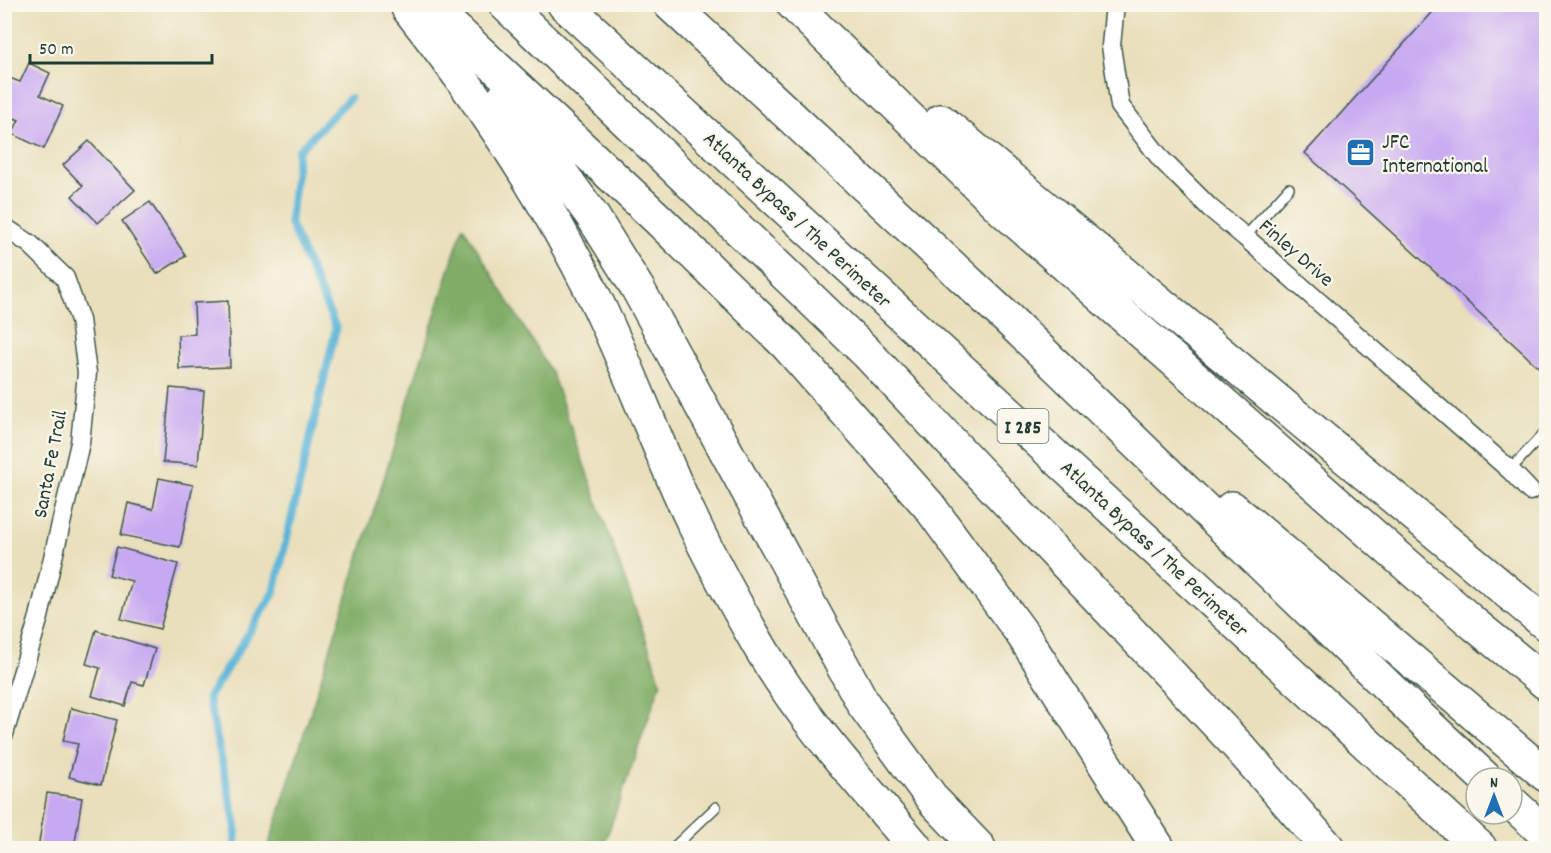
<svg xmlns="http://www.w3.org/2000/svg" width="1551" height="853" font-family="Dekko,sans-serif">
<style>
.forest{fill:#80ae67;stroke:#50764e;stroke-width:1.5}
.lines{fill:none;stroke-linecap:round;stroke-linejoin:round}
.stream{stroke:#5ab4d8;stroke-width:8}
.building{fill:#c7a9f2}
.lane-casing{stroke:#3d5548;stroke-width:12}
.street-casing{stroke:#3d5548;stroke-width:21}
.highway-casing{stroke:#3d5548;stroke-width:36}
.lane{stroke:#fff;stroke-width:9}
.street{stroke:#fff;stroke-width:18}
.highway{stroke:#fff;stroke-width:33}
.labels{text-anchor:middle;stroke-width:4.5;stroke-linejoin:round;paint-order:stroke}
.shield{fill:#fbf7ec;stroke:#61756b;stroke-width:1.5}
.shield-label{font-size:20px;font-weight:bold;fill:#1f3d34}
.poi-label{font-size:21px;fill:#1f3d34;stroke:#fbf7ec;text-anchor:start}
.street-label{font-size:21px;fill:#1f3d34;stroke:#fbf7ec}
</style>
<rect width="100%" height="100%" fill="#fbf7ec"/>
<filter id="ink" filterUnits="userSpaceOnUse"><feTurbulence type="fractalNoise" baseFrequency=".0167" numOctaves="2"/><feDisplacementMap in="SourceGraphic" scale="12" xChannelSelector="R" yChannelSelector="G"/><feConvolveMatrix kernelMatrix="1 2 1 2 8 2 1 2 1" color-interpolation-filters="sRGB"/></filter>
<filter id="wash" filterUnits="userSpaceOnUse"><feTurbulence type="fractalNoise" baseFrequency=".008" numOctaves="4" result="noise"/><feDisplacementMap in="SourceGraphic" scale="24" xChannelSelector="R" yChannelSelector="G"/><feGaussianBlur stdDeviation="1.35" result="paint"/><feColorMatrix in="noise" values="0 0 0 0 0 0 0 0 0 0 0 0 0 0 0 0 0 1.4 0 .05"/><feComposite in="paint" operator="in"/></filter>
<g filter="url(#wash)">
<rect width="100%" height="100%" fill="#e9dfbb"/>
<!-- forest -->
<path class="forest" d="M463 226 552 374 661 682 603 848H268Z"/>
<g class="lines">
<!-- stream -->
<path class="stream" d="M235 848 236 825 208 698 274 593 336 328 290 223 298 151 350 98"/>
</g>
<g id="blocks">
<!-- building -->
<path class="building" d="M1440 4H1546V374L1305 153Z
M29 63 50 73 40 95 63 106 44 149 12 134 19 120 4 114V82L7 77 20 82Z
M89 141 135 190 98 223 72 196 83 186 63 165Z
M150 202 186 256 157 274 122 221Z
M228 301 230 367 179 369 178 335 195 334 194 303Z
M170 388 204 391 198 465 163 462Z
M4 397H8L7 432H4Z
M159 478 193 485 180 547 121 535 128 503 153 509Z
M117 547 178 564 160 629 121 619 132 581 109 575Z
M96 630 155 649 144 685 132 682 125 706 92 696 100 668 86 664Z
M71 708 117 720 101 785 69 777 78 744 63 741Z
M47 793 82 798 74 848H38Z"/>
</g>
</g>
<g filter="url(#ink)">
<use href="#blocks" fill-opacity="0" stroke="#3d5548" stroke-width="1.5"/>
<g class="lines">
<defs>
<path id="lane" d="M1245 237 1289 188
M1510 470 1546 431
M673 848 716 807"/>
<path id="street" d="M1115 4 1111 46 1120 106 1161 159 1210 208 1245 237 1510 470 1530 491
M4 227 30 244 65 278 80 320 87 373 80 443 39 617 4 734"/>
<path id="highway" d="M428 4 659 220 787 345 929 506 1023 635 1158 848
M505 4 866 352 1239 747 1328 848
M564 4 1480 848
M670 4 1008 319 1412 710 1485 778
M793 4 1003 210 1474 624 1546 683
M408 8C477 95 539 187 589 286 628 363 656 445 693 522 713 564 738 609 761 649 804 722 862 784 916 848
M504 98 538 141 593 217 638 289 864 705 934 801 979 848
M941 121 1546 624
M1232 508 1546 775
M1512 803 1546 834"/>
</defs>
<!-- lane casing -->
<use href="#lane" class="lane-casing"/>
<!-- street casing -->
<use href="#street" class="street-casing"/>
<!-- highway casing -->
<use href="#highway" class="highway-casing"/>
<!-- lane -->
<use href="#lane" class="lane"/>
<!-- street -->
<use href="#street" class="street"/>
<!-- highway -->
<use href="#highway" class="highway"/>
</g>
</g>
<!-- icons -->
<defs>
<symbol id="office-square" viewBox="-11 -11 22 22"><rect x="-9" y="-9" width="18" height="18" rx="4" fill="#1f6fb2" stroke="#fbf7ec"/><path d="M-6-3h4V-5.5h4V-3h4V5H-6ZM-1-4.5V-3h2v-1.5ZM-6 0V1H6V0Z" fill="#fff"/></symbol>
</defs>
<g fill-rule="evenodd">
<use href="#office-square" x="1344" y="136" width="33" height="33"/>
</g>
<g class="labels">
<!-- shield labels -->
<rect class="shield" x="997.5" y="409" width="51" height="34" rx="4.5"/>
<g class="shield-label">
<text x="1023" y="433">I 285</text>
</g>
<!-- poi labels -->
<g class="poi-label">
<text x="1382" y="148">JFC<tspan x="1382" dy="24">International</tspan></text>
</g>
<!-- street labels -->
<g class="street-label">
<text transform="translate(798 219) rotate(43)" y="7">Atlanta Bypass / The Perimeter</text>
<text transform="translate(1297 252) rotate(41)" y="7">Finley Drive</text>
<text transform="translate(49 464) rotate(-79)" y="7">Santa Fe Trail</text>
<text transform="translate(1155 548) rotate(43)" y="7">Atlanta Bypass / The Perimeter</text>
</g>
</g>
<!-- margin -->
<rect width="1551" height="853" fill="none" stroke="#fbf7ec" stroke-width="24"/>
<!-- north arrow -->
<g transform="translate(1494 796)"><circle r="28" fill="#fbf7ec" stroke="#a3ada2" stroke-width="1.5"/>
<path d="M0-4.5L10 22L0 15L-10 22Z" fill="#1f6fb2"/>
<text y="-9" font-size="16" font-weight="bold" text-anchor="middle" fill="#1f3d34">N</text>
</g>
<!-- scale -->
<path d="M30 54v9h182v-9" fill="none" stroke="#1f3d34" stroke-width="3"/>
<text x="39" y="54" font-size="18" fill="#1f3d34" stroke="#fbf7ec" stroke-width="4.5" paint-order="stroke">50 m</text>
</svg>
